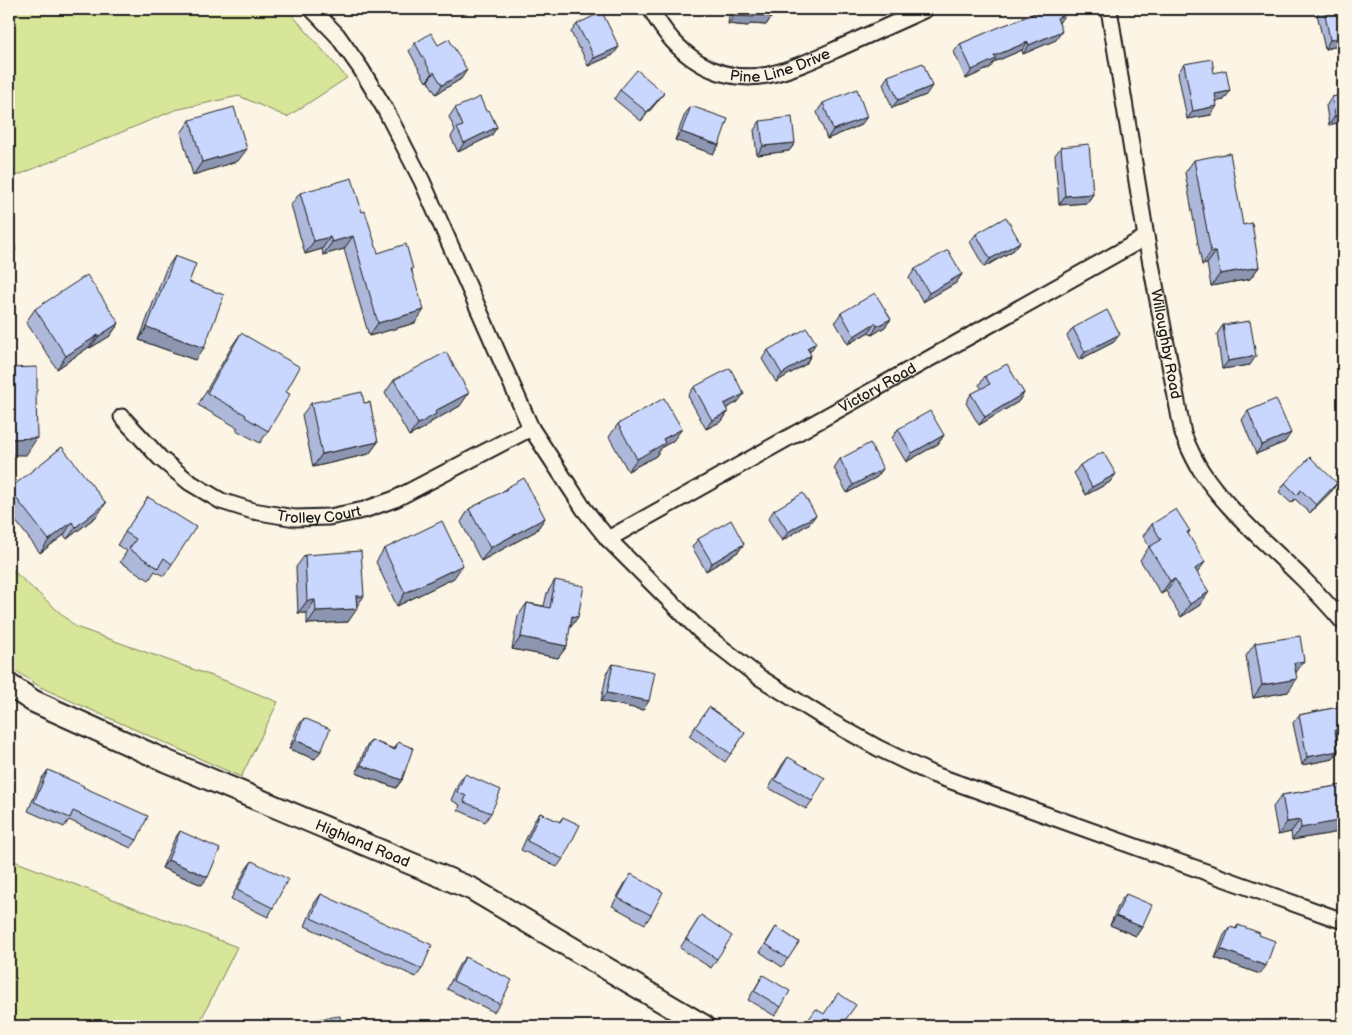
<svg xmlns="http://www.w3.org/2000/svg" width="1352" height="1035" font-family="'Balsamiq Sans',sans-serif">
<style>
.green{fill:#d7e699;stroke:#7a815a}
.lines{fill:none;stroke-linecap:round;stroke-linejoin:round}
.street-casing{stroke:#1c1c1c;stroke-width:19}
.secondary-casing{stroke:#1c1c1c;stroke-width:25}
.street{stroke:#fcf5e5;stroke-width:15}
.secondary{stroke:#fcf5e5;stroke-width:21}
.wall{fill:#adb8da;stroke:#1c1c1c}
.shaded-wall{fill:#8d96b1;stroke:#1c1c1c}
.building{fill:#c9d6fd;stroke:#1c1c1c}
.labels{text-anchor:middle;stroke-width:4;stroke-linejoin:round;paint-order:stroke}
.street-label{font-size:15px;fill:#1c1c1c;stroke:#fcf5e5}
</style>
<rect width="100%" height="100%" fill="#fcf5e5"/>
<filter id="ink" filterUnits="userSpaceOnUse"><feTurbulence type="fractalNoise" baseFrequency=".02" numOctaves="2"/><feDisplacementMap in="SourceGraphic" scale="10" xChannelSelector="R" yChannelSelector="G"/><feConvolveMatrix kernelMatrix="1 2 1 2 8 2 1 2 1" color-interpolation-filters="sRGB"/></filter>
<g filter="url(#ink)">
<!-- green -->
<path class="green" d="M9 9H287L347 78 287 117 239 96 175 110 9 179Z
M9 211 16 250 9 261Z
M9 567 76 627 226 681 278 702 241 777 40 687 9 666Z
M9 859 237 947 198 1026H9Z"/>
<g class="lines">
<defs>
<g id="street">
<path d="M312 9 337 35 361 69 385 109 422 181 531 428 584 509 608 539 700 631 759 677 826 719 878 748 932 774 1343 921"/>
<path id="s1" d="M651 9C674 53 715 85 768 75 795 69 821 56 846 45 873 33 899 21 926 9"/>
<path id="s2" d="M1109 9 1146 237 1183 434C1189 448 1194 460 1202 472 1218 496 1240 518 1260 538 1289 565 1318 592 1343 622"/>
<path id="s3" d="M122 417 160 458 189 482 221 501 253 511 295 518 329 517 364 510 395 499 531 428"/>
<path id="s4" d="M608 539 1146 237"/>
</g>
<g id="secondary">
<path id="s5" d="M9 685 33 701 166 761 472 889 704 1026"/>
</g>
</defs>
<!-- street casing -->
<use href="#street" class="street-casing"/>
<!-- secondary casing -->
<use href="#secondary" class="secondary-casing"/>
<!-- street -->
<use href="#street" class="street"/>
<!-- secondary -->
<use href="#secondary" class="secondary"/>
</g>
<!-- wall -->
<path class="wall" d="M380 9H396L386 17Z
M730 9H773L772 16 766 25 750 24 748 26 728 24Z
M1038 9H1063L1059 23 1056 40 1023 54 1022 50 994 62 990 68 966 79 954 52 960 44 1035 13Z
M1321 9H1324L1343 45 1325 49 1317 14Z
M577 24 613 55 588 66 580 48 579 49 571 32Z
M415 43 461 79 436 94 428 81 426 82 409 51Z
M1184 64 1214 73 1224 100 1216 101 1211 115 1187 119 1178 73Z
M888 76 926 95 892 108 883 84Z
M1343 89V135H1342L1340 122 1329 125 1326 106 1332 97 1337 96 1342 90Z
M620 90 664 93 641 121 614 99Z
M823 103 861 125 827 139 817 112Z
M691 106 719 145 713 154 675 140 685 114Z
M455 108 486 111 497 127 491 136 458 152 451 137 455 130 449 117Z
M190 120 238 161 193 175 181 133Z
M760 121 795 143 789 151 757 155 754 130Z
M1061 147 1093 194 1087 203 1059 205 1055 155Z
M1194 160 1243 225 1259 267 1250 279 1211 286 1207 264 1202 265 1185 173Z
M300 193 362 212 378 253 412 270 415 323 369 336 344 249 323 255 322 249 305 254 291 205Z
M976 234 1020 242 1014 250 984 267 970 242Z
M175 256 189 282 195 360 139 340 166 269Z
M915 269 962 274 956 283 923 302 909 278Z
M35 309 119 323 110 336 90 348 89 347 57 369 26 322Z
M841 313 891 319 885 327 872 335 869 332 848 344 835 322Z
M1223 325 1250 365 1222 369 1217 334Z
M1073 328 1114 342 1079 360 1067 336Z
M241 333 286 392 268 431 260 443 236 430 238 428 198 405 232 346Z
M768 350 811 355 806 364 776 382 762 359Z
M985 376 1024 393 1018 402 979 425 966 403 971 394 982 389 979 385Z
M394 380 460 406 431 422 428 426 409 436 385 393Z
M694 387 738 402 726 408 728 412 722 421 706 429 688 396Z
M311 403H364L378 442 369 454 313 467 302 415Z
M1248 411 1285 442 1256 454 1242 420Z
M618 424 673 441 662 447 656 456 628 471 609 437Z
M898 429 944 435 938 444 906 462 892 438Z
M62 447 97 516 67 539 64 535 40 553 9 512V490Z
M840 459 877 477 847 493 834 468Z
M1080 465 1110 482 1086 495 1074 473Z
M1285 483H1337L1331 492 1310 513 1295 499 1291 503 1279 492Z
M506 488 545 518 536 531 481 561 461 522 469 509 504 491Z
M148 497 172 564 164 576 155 571 149 580 120 562 127 551 117 545Z
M774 510 810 523 782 541 768 519Z
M1152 524 1190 531 1188 534 1197 573 1200 605 1181 617 1166 591 1161 594 1140 560 1149 547 1143 536Z
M698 539 744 544 738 552 706 571 692 547Z
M384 549 454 578 397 606 376 562Z
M305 555 357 606 348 622 307 624V613H298L296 567Z
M555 580 567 646 558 658 512 649 518 616 527 603 544 606 547 593Z
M1255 643 1296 672 1288 692 1253 698 1246 656Z
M613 664 643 710 601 701 607 672Z
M1343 706V733L1342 735 1336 737 1338 751 1333 759 1302 765 1293 723 1299 715Z
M709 707 745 733 725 762 689 736Z
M304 718 315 759 289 749 298 726Z
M371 740 394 749 398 742 402 780 396 788 356 773 365 749Z
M788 757 812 801 806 809 769 788 782 765Z
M48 770 83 787 137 840 131 848 69 820 64 827 28 811 42 778Z
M465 774 491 813 485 822 458 810 460 805 451 800 459 782Z
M1343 785V826L1339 832 1292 840 1291 832 1278 835 1273 807 1282 795Z
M540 813 559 822 563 817V859L557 867 521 850 534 821Z
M180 831 202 885 162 868 174 840Z
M252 861 273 908 268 917 231 899 246 869Z
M631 874 651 915 645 924 612 906 625 883Z
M321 894 422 969 416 977 305 926 315 902Z
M1126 894 1142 927 1136 936 1110 925 1120 902Z
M701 915 717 959 711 968 680 948Z
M1238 925 1259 935 1260 974 1215 958 1224 935 1230 927 1235 929Z
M776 927 799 942 782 967 760 952Z
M465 957 500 1004 494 1012 447 989 459 965Z
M763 975 781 1007 775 1016 748 1000Z
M1343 976V1008L1338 982Z"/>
<!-- shaded-wall -->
<path class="shaded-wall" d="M391 9H396L386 17Z
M1065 14 1059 23 1051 26 1057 18Z
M754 15 772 16 766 25 750 24 748 26 728 24 734 16Z
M1062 31 1056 40 1023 54 1029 45Z
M1343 37V45L1325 49 1330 40Z
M1028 42 1022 50 994 62 990 68 966 79 972 70 994 56Z
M619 47 613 55 588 66 594 58Z
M467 70 461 79 436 94 442 85Z
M434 72 428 81 426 82 432 74Z
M932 86 926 95 892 108 898 100Z
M1230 91 1224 100 1209 103 1215 94Z
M664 93 658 101 641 121 647 112Z
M1217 106 1211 115 1187 119 1193 111Z
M1343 114V117L1340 122 1329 125 1335 116Z
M867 117 861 125 827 139 833 130Z
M497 127 491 136 458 152 464 143Z
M681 132 719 145 713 154 675 140Z
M795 143 789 151 757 155 763 146Z
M247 149 238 161 193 175 202 162Z
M1093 194 1087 203 1059 205 1065 196Z
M353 236 344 249 323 255 332 242Z
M330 237 322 249 305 254 314 241Z
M1020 242 1014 250 984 267 990 259Z
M1211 252H1216L1207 264 1202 265Z
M1259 267 1250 279 1211 286 1220 274Z
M962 274 956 283 923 302 929 293Z
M424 310 415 323 369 336 378 323Z
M891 319 885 327 872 335 877 326Z
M119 323 110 336 90 348 99 336Z
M875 323 869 332 848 344 854 336Z
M147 327 204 348 195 360 139 340Z
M1120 334 1114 342 1079 360 1085 352Z
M98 335 89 347 57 369 66 356Z
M816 343 810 352 807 348Z
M811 355 806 364 776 382 782 374Z
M1256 356 1250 365 1222 369 1228 361Z
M469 393 460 406 431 422 428 426 409 436 418 424 435 411Z
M1024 393 1018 402 979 425 985 417Z
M744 394 738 402 718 413 724 404Z
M728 412 722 421 706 429 712 420Z
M682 429 673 441 662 447 656 456 628 471 637 459 663 439Z
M1291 433 1285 442 1256 454 1262 445Z
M944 435 938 444 906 462 912 453Z
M37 438 26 455H9V439Z
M378 442 369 454 313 467 322 454Z
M883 469 877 477 847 493 853 485Z
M1116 474 1110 482 1086 495 1092 487Z
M1337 483 1331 492 1310 513 1316 505Z
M106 503 97 516 67 539 76 527Z
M816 515 810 523 782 541 788 532Z
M545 518 536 531 481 561 490 548Z
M72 522 64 535 40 553 49 540Z
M744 544 738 552 706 571 712 563Z
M1205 562 1196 575 1195 569Z
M463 565 454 578 397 606 405 593Z
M1175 579 1166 591 1161 594 1170 581Z
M1209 592 1200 605 1181 617 1190 604Z
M356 596H364L355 609Z
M315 600 307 613H298L307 601Z
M357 609 348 622 307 624 316 611Z
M572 616 578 617 569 630Z
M521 637 567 646 558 658 512 649Z
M1304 661 1295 674 1294 663Z
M1297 679 1288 692 1253 698 1262 685Z
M607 693 649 701 643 710 601 701Z
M1343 728V733L1342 735 1329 739 1335 730Z
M295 740 321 751 315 759 289 749Z
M1338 751 1333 759 1302 765 1307 757Z
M361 765 402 780 396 788 356 773Z
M1343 817V826L1339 832 1292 840 1301 828Z
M1300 820 1291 832 1278 835 1287 822Z
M168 860 208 877 202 885 162 868Z
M1116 916 1142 927 1136 936 1110 925Z
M1221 949 1266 966 1260 974 1215 958Z"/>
<!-- building -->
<path class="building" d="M735 9H773L772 16 754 15V17L734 16Z
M1040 9H1063L1065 14 1057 18 1062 31 1029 45 1028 42 994 56 996 59 972 70 960 44 997 28 1041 11Z
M1324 9H1343V37L1330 40Z
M602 12 619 47 594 58 586 39 585 40 577 24Z
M431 33 438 45 449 39 467 70 442 85 434 72 432 74 415 43Z
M1212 59 1214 73 1226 70 1230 91 1215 94 1217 106 1193 111 1184 64Z
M923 63 932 86 898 100 888 76Z
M637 70 664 93 647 112 620 90Z
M857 89 867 117 833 130 823 103Z
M1343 89V114L1335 116 1332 97 1343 95 1342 90Z
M480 97 486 111 489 110 497 127 464 143 457 128 463 126 455 108Z
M691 106 728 119 719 145 681 132Z
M234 107 247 149 202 162 190 120Z
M792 117 795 143 763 146 760 121Z
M1089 144 1093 194 1065 196 1061 147Z
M1230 153 1243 225 1252 223 1259 267 1220 274 1216 252H1211L1194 160Z
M352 178 362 212 365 211 378 253 406 244 413 269H411L424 310 378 323 353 236 332 242 330 237 314 241 300 193Z
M1006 217 1020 242 990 259 976 234Z
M948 250 962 274 929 293 915 269Z
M175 256 196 264 189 282 224 295 204 348 147 327Z
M87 275 119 323 99 336 98 335 66 356 35 309Z
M875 293 891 319 877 326 875 323 854 336 841 313Z
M1107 310 1120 334 1085 352 1073 328Z
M1250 321 1256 356 1228 361 1223 325Z
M807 328 816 343 807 348 811 355 782 374 768 350Z
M241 333 300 367 286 392 290 394 268 431 245 417 246 415 207 393Z
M446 352 469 393 435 411 436 414 418 424 394 380Z
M1007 364 1024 393 985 417 971 394 990 384 985 376Z
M37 367V391H36L37 438 9 439V368Z
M730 368 744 394 724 404 728 412 712 420 694 387Z
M362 392 364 403 370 402 378 442 322 454 311 403Z
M664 398 682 429 663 439 665 443 637 459 618 424Z
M1276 399 1291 433 1262 445 1248 411Z
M930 411 944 435 912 453 898 429Z
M870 443 883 469 853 485 840 459Z
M62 447 106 503 76 527 72 522 49 540 9 489Z
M1103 452 1116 474 1092 487 1080 465Z
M1310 457 1337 483 1316 505 1301 490 1297 495 1285 483Z
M524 478 545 518 490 548 469 509 507 489 506 488Z
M803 493 816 515 788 532 774 510Z
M148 497 196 527 172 564 164 558 158 568 129 549 136 539 125 532Z
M1176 509 1190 531 1187 532 1205 562 1195 569 1209 592 1190 604 1175 579 1170 581 1149 547 1161 540 1152 524Z
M731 520 744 544 712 563 698 539Z
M442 521 463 565 405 593 384 549Z
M361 551 364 596H356L357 609 316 611 315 600 307 601 305 555Z
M555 580 584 586 578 617 572 616 567 646 521 637 527 603 550 608Z
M1300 636 1304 661 1294 663 1297 679 1262 685 1255 643Z
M613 664 655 672 649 701 607 693Z
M1343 706V728L1335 730 1338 751 1307 757 1299 715Z
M709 707 745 733 731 754 695 727Z
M304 718 330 729 321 751 295 740Z
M371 740 395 750 398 742 413 748 402 780 361 765Z
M788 757 825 778 812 801 775 780Z
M48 770 84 786 83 787 148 816 137 840 73 811 70 818 34 802Z
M465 774 501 790 491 813 464 802 466 796 457 792Z
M1343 785V820L1301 828 1300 820 1287 822 1282 795Z
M540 813 560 822 563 817 580 825 563 859 527 841Z
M180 831 220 849 208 877 168 860Z
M252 861 288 879 273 908 237 890Z
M631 874 663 892 651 915 618 898Z
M321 894 432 945 422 969 311 918Z
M1126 894 1152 905 1142 927 1116 916Z
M701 915 732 936 717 959 686 939Z
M1238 925 1260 933 1259 935 1275 941 1266 966 1221 949 1230 927 1237 929Z
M776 927 799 942 788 959 766 944Z
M465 957 512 980 500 1004 453 981Z
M763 975 790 991 781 1007 754 991Z
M838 993 856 1005 841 1026H804L816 1009 824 1014Z
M340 1016 341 1026H300L299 1022Z
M536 1024 540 1026H534Z"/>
</g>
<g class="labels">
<!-- street labels -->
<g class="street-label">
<text dy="5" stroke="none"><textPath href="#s1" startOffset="158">Pine Line Drive</textPath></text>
<text dy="5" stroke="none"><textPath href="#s2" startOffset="340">Willoughby Road</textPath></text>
<text dy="5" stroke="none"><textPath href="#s4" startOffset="309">Victory Road</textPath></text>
<text dy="5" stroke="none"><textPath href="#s3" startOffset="231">Trolley Court</textPath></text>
<text dy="5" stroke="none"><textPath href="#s5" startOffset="388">Highland Road</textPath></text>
</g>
</g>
<!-- margin -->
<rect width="1352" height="1035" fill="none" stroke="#fcf5e5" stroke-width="30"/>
<rect x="15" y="15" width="1322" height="1005" fill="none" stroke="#1c1c1c" stroke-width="2" filter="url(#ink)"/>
</svg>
